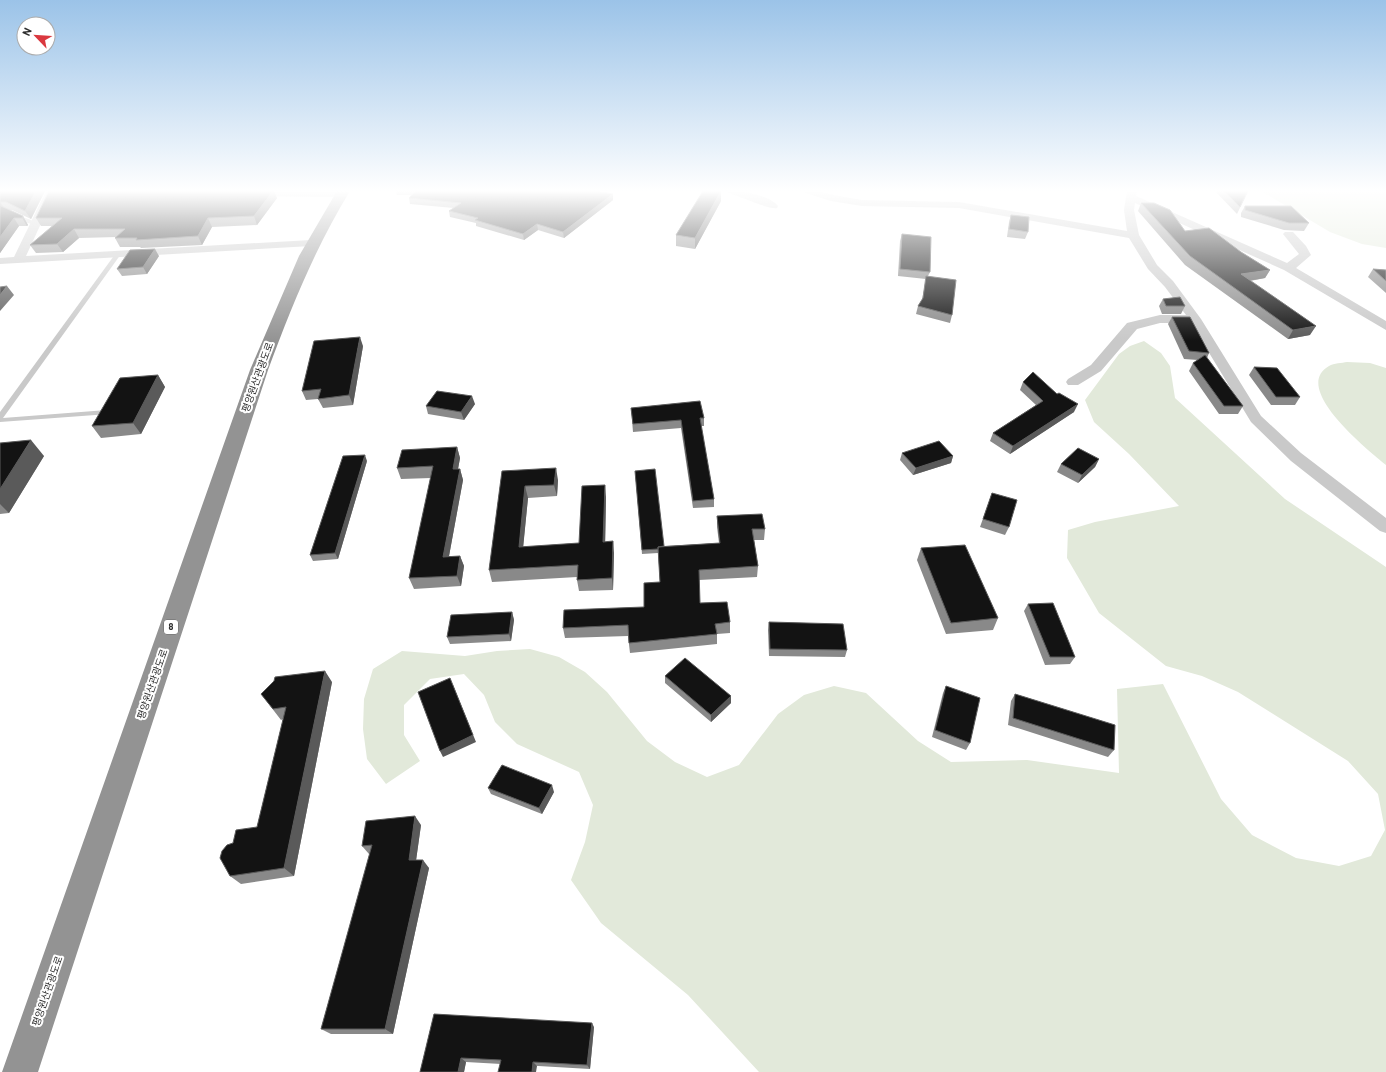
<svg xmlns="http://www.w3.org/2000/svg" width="1386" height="1072" font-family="Barlow,'Noto Sans KR',sans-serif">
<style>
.green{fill:#e2e9da}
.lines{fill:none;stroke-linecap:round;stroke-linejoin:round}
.lane{fill:#c9c9c9;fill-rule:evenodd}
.street{fill:#c9c9c9;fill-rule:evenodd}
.highway{fill:#939393;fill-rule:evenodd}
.wall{fill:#898989}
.shaded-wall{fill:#5a5a5a}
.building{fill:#131313;stroke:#5a5a5a}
.labels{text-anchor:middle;stroke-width:4;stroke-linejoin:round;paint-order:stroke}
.shield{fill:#fff;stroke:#6b6b6b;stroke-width:1}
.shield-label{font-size:9px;font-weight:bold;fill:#2c2c2c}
.street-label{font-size:10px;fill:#2c2c2c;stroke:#fff}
</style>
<rect width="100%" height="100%" fill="#fff"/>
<!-- green -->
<path class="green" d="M1261 191H1386V248L1362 244 1330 232Z
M1144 341 1161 353 1170 366 1175 398 1285 499 1386 567V1072H759L688 995 601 923 571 880 585 842 593 805 579 772 517 744 495 722 484 695 464 674 430 679 404 705V735L420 761 386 784 367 759 363 729 364 699 373 669 402 651 465 656 497 651 530 649 559 657 585 672 607 692 647 741 675 762 707 777 739 765 778 714 804 695 834 686 866 693 918 741 951 762 1027 760 1119 773 1117 689 1163 684 1221 799 1252 835 1296 858 1339 866 1371 856 1385 830 1378 794 1348 761 1238 692 1202 676 1166 666 1099 613 1067 558 1068 530 1095 522 1179 506 1129 454 1094 422 1085 400 1119 354 1130 346Z
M1347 362 1370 363 1386 368V465C1369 451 1290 388 1329 366 1334 363 1342 363 1347 362Z"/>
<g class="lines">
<!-- lane -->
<path class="lane" d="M14 215C18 215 34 221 38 223L35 225 21 221 14 217Z
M118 252 121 254 3 418 107 410 110 412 109 414 0 422V412L116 253Z"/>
<!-- street -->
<path class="street" d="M46 191H56L26 256 311 240 317 243 311 246 0 264V258L14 257Z
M220 191H340L345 194 340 197 236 196 221 193Z
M728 191C741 190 769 195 778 206L777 208C770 210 739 196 729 193Z
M804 191H819L833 195 862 200 959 202 1127 231 1124 210 1127 191H1137L1136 196 1287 263 1299 254 1283 234 1285 232H1293L1306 246 1311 255 1296 268 1386 321V330L1284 270 1135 203 1134 210 1139 235 1157 265 1173 281 1201 319 1261 416 1301 453 1386 518V533L1380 531 1291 461 1251 422 1191 323H1160L1137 329 1101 371 1078 385H1068L1066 382 1068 379 1091 365 1127 323 1160 315H1186L1165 287 1148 269 1129 238 959 208 862 206 831 201 805 193Z"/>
<!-- highway -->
<path class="highway" d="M337 191H350C315 248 291 308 268 370L38 1072H2L250 370 299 256Z"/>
</g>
<!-- wall -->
<path class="wall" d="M0 191H45L31 219 12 210H9L23 216 28 225 27 226H19L0 253Z
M396 191H596L613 200 564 238 538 230 524 240 476 226V223L450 217 449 211 454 208 410 204 409 198 411 195H397Z
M1215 191H1248L1237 214Z
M277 198 257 225 212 227 202 245 141 248 140 247H120L115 238 117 237 79 238 63 252 36 253 30 245 52 226H41L36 218Z
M721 201 695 249 676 246V235Z
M1141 203 1185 231 1241 252 1270 270 1265 278 1250 281 1310 335 1288 339 1185 265 1138 211Z
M1245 206 1309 223 1304 231 1284 230 1241 217V213Z
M1011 215 1028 232 1025 239 1007 237 1009 222Z
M902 234 930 272 928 276 952 315 950 323 916 314 918 306 922 300 926 279 898 276 900 241Z
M159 256 147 274 122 276 117 269Z
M1373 269 1386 270V293L1368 277Z
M1163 299 1185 306 1181 314H1162L1159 306Z
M1172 317 1209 353 1207 358 1243 406 1238 414H1219L1189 371 1193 363 1198 360 1184 359 1168 324Z
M363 346 353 405 323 408 318 399 306 400 302 391Z
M1254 367 1300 397 1295 405H1271L1249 375Z
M158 375 165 387 141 434 101 438 92 426Z
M1023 382 1057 394 1074 412 1010 454 990 441 993 433 1036 405 1020 390Z
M475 404 464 420 428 414 426 406Z
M631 408 704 418V426H701L714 499V507L693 508 681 428 633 432Z
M0 443 44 456 9 513 0 514Z
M457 447 460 458 458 469H460L463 480 449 556H460L464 566 461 586 414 589 409 578 431 478 401 479 397 468Z
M902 453 953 456 951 463 913 475 900 460Z
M1099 459 1095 467 1078 483 1057 472 1061 464Z
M367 461 338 559 313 561 310 555Z
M502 471 558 480 557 496 528 498 523 547 579 543 606 497 605 542 614 553 613 590 579 591 577 580V577L492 582 489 570Z
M635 471 664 546 719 543 717 527V516L765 529 764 540H754L758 566 757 577 699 580 700 603 730 622V633L717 634V644L630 653 628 636 565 638 563 628 644 607 660 582 658 553 642 554Z
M992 493 1009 527 1005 535 980 527Z
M921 548 998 618 993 630 946 634 917 560Z
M1028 604 1075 657 1070 664 1045 665 1024 611Z
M512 612 514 620 511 641 450 644 447 637Z
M769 622 847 650 845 657 769 656 768 630Z
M665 676 731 696V703L711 722 665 683Z
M332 682 294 876 241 884 230 876 233 843 257 827 283 719 281 720 261 694Z
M946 686 970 743 966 750 932 737 943 693Z
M1015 694 1114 750 1108 757 1008 725 1011 701Z
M488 788 554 792 542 814 491 794Z
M421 825 416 860 429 868 393 1034H331L321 1029 370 854H369L362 846Z
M434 1014 594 1027 590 1069 466 1062 464 1072H420Z"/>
<!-- shaded-wall -->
<path class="shaded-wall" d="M36 191H45L31 219 25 211Z
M273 191H274L277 198 257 225 254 216Z
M721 191V201L695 249V238Z
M613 194V200L564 238 563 232Z
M0 202 6 210 1 206Z
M23 216 28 225 27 226 22 218Z
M14 218 19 226 0 253V237Z
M208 218 212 227 202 245 198 236Z
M537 224 538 230 524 240 523 234Z
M74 229 79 238 63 252 57 244Z
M155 249 159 256 147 274 143 267Z
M1270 270 1265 278 1236 283 1241 274Z
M7 286 14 295 0 311V295Z
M1316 326 1310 335 1288 339 1293 330Z
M360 337 363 346 353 405 349 395Z
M158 375 165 387 141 434 133 423Z
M472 396 475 404 464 420 461 412Z
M1078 404 1074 412 1010 454 1013 446Z
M31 440 44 456 9 513 0 504V489Z
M457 447 460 458 456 480 453 469Z
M365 455 367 461 338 559 335 553Z
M953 456 951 463 913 475 916 468Z
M1099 459 1095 467 1078 483 1082 475Z
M556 468 558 480 557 496 554 485Z
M460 469 463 480 447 567 443 557Z
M605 485 606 497 605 553 603 542Z
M525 486 528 498 522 559 519 547Z
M613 541 614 553 613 590 612 578Z
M460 556 464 566 461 586 457 576Z
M512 612 514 620 511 641 509 634Z
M325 671 332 682 294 876 284 868Z
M453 685 476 742 443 757 440 751Z
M731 696V703L711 722V715Z
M552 785 554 792 542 814 539 808Z
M415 816 421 825 415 868 409 860Z
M423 860 429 868 393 1034 385 1029Z
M592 1023 594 1027 590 1069 587 1065Z
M461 1058 466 1062 464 1072H458Z
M533 1062 537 1066 536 1072H532Z"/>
<!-- building -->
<path class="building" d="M0 191H36L25 211 6 202H0L1 206 23 216 22 218H14L0 237Z
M49 191H273L254 216 208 218 198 236 136 240 137 238H115L125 229H74L57 244 30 245 62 218H36Z
M416 191H596L613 194 563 232 537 224 523 234 475 220 478 218 449 211 461 203 409 198Z
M703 191H721L695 238 676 235Z
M1224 191H1248L1240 207Z
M1141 203H1154L1170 210 1185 231 1209 228 1241 252 1270 270 1241 274 1316 326 1293 330 1190 256Z
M1245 206H1291L1309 223H1289L1245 210Z
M1011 215 1029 217 1028 232 1009 229Z
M902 234 931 237 930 272 900 269Z
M155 249 143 267 117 269 130 250Z
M1373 269 1386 270V281Z
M926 276 956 280 952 315 918 306 923 298Z
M7 286 0 295V287Z
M1180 297 1185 306H1166L1163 299Z
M1172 317H1190L1209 353 1189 351Z
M360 337 349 395 318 399 321 389 302 391 314 341Z
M1205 355 1243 406H1224L1193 363Z
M1254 367 1277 368 1300 397H1276Z
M1033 372 1057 394 1059 393 1078 404 1013 446 993 433 1043 401 1023 382Z
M158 375 133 423 92 426 120 378Z
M437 391 472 396 461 412 426 406Z
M700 401 704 418H700L714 499 693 501 681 420 633 424 631 408Z
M31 440 0 489V443Z
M939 441 953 456 916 468 902 453Z
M457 447 453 469H460L443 557 460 556 457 576 409 578 433 466 397 468 402 450Z
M1078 448 1099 459 1082 475 1061 464Z
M365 455 335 553 310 555 343 456Z
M556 468 554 485 525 486 519 547 579 543 582 486 605 485 603 542 613 541 612 578 577 580 578 565 489 570 502 471Z
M655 469 664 546 658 547V549L642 550 635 471Z
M992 493 1017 500 1009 527 983 519Z
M762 514 765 529H752L758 566 699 570 700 603 727 602 730 622 715 624 717 634 629 643 628 625 563 628 564 610 644 607V583L660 582 658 547 720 543 717 516Z
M965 545 998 618 951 623 921 548Z
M1053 603 1075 657H1050L1028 604Z
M512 612 509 634 447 637 451 615Z
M769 622 843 624 847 650 770 649Z
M685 658 731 696 711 715 665 676Z
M325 671 284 868 230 876 220 858 222 851 227 845 233 843 236 830 257 827 286 707 273 709 261 694 274 681 275 677Z
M450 678 473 735 440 751 418 692Z
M946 686 980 698 970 743 935 730Z
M1015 694 1115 725 1114 750 1013 718Z
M502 765 552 785 539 808 488 788Z
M415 816 409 860H423L385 1029H321L372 845 362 846 366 821Z
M434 1014 592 1023 587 1065 533 1062 532 1072H498L501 1060 461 1058 458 1072H420Z"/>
<!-- sky -->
<linearGradient id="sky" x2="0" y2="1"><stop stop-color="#9bc3e8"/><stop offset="0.56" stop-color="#fff"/><stop offset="1" stop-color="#fff" stop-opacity="0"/></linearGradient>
<rect width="1386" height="341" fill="url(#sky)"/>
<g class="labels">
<!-- shield labels -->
<rect class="shield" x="164" y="620" width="14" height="14" rx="3"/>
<g class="shield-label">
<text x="171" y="630">8</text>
</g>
<!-- street labels -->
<g class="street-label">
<text transform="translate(257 377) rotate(-70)" y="4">평양원산관광도로</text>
<text transform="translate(152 684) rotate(-71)" y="4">평양원산관광도로</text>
<text transform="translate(47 991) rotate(-71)" y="4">평양원산관광도로</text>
</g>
</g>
<!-- north arrow -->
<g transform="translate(36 36) rotate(295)"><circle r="19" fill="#ffffff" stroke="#ababab"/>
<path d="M0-3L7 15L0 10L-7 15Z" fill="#da383f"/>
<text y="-6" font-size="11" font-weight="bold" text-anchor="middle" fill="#2c2c2c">N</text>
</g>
</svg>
